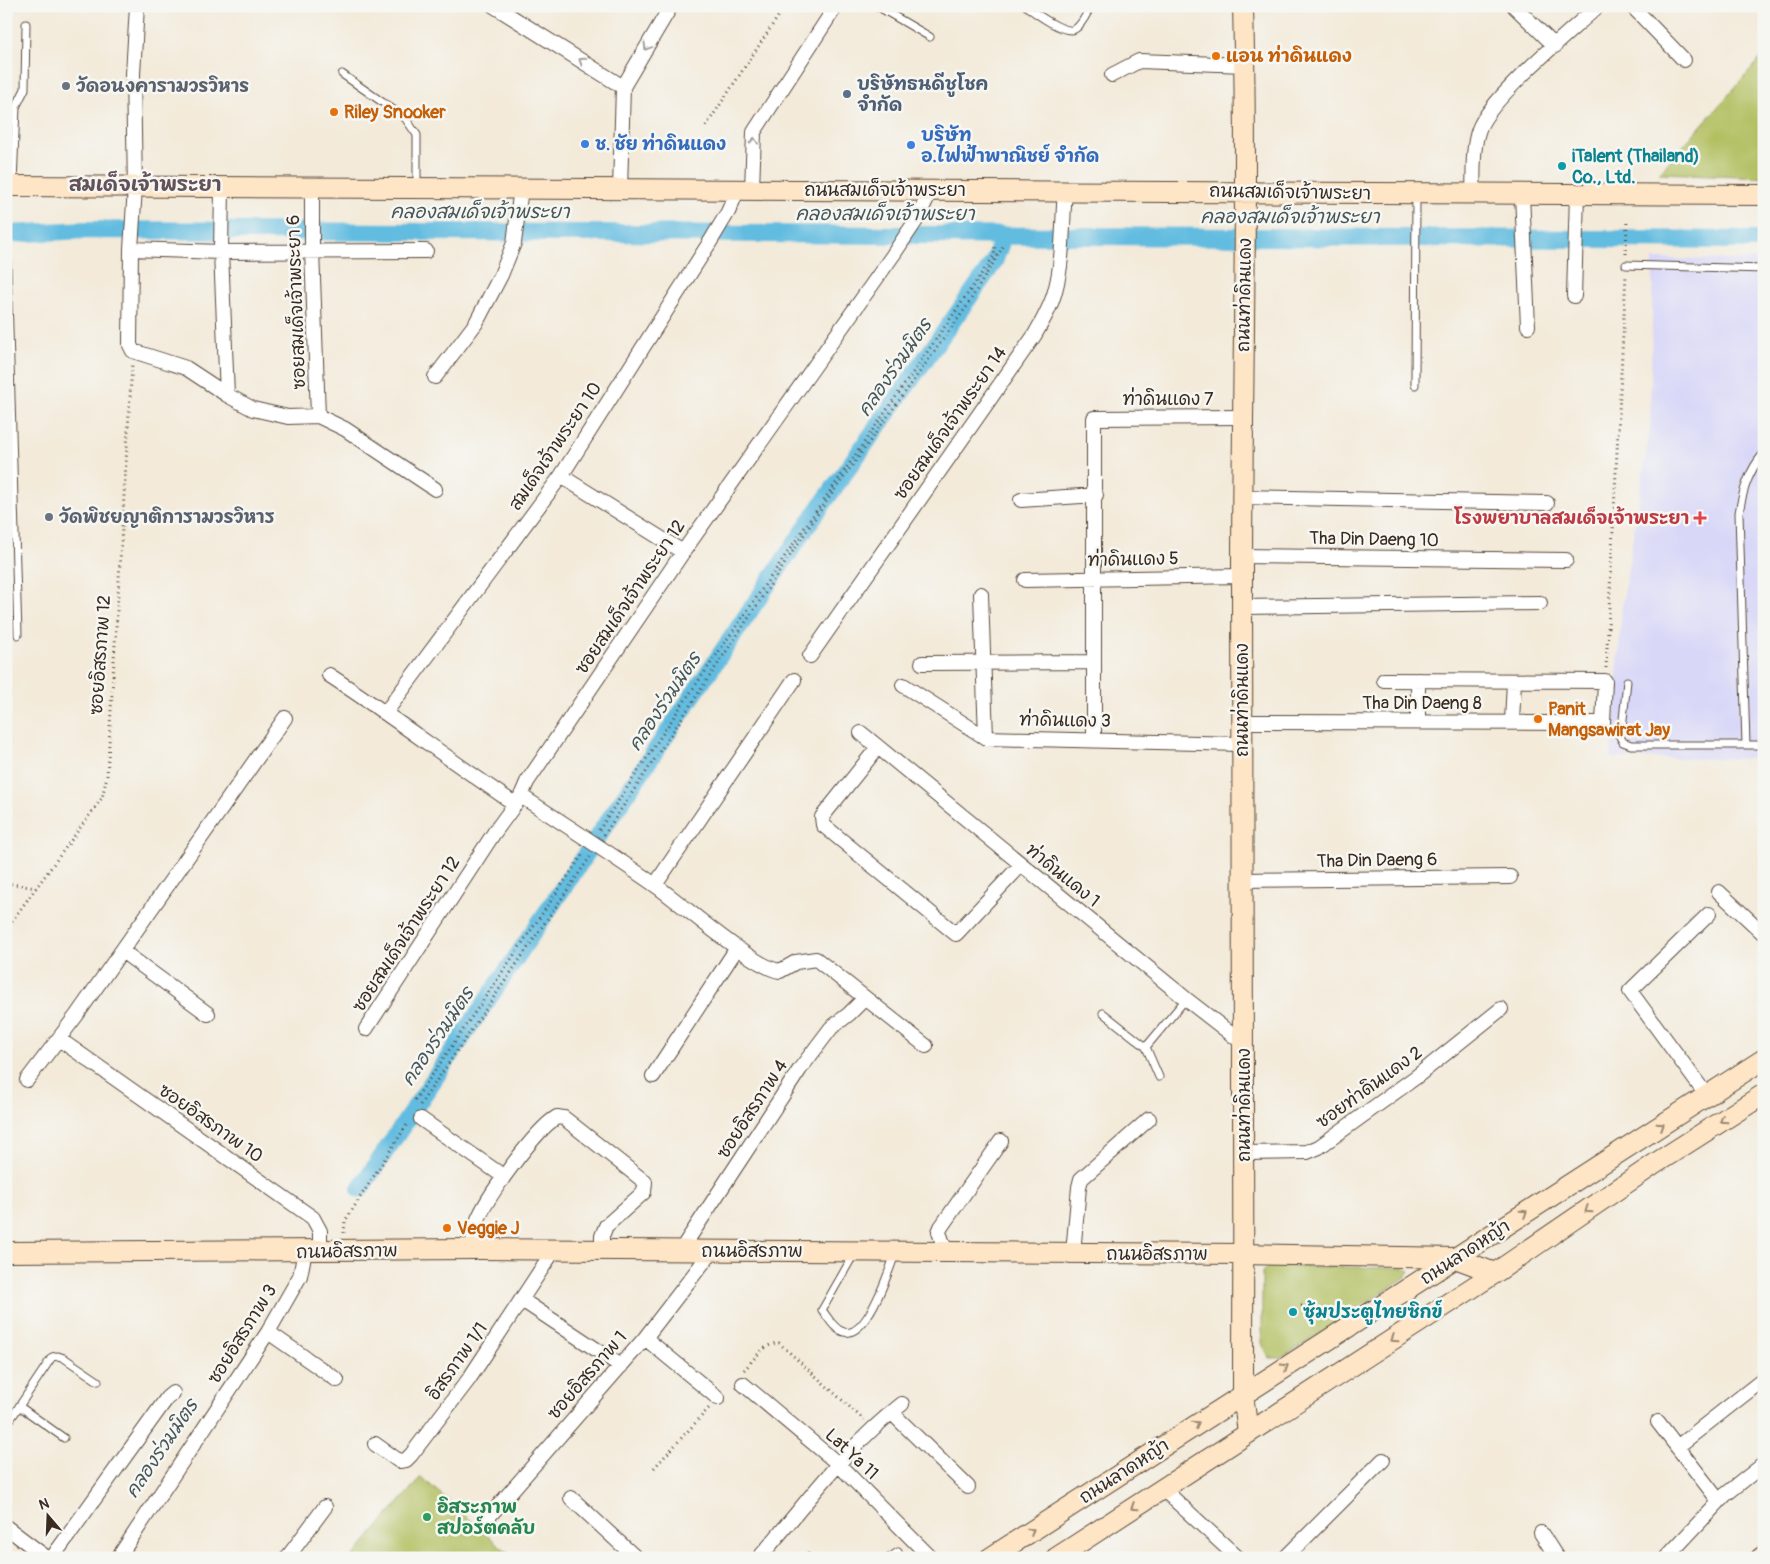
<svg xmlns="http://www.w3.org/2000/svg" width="1770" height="1564" font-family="Pangolin,'Playpen Sans Thai',sans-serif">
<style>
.built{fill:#d8d7f8}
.green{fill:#b3c062;stroke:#777540}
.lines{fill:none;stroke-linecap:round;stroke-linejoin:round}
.canal{stroke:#62bce0;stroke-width:18}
.lane-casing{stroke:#57473a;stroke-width:9}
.street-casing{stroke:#57473a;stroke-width:16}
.secondary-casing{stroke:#57473a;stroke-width:22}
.path{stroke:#57473a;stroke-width:3;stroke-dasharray:1 4;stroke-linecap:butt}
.lane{stroke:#fff;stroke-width:7}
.street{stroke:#fff;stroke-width:14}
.secondary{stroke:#fde5c5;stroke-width:20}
.oneway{stroke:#a79f9a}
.oneway2{stroke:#9c8872}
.food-dot{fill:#e8710a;stroke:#f6f6f2;stroke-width:2}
.worship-dot{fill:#6b7280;stroke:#f6f6f2;stroke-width:2}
.service-dot{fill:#5c6f8a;stroke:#f6f6f2;stroke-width:2}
.shop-dot{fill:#3f7fe0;stroke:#f6f6f2;stroke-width:2}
.culture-dot{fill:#0f9aa8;stroke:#f6f6f2;stroke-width:2}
.health-dot{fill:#e0444e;stroke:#f6f6f2;stroke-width:2}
.leisure-dot{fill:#2e9e5b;stroke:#f6f6f2;stroke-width:2}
.labels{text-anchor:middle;stroke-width:5;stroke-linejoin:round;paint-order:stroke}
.food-label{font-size:18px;font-weight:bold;fill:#c56008;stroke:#f6f6f2;text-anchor:start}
.service-label{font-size:18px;font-weight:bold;fill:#4e5e75;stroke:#f6f6f2;text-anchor:start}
.worship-label{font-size:18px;font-weight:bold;fill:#5b616d;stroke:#f6f6f2;text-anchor:start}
.shop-label{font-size:18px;font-weight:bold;fill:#366cbe;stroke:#f6f6f2;text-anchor:start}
.culture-label{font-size:18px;font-weight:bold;fill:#0d838f;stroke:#f6f6f2;text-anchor:start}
.street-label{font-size:18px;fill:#3b2a1e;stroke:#f6f6f2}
.health-label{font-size:18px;font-weight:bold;fill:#be3a42;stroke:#f6f6f2;text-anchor:end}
.leisure-label{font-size:18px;font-weight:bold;fill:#27864d;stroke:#f6f6f2;text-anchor:start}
.water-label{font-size:19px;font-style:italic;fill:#475658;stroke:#f6f6f2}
.quarter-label{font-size:20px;font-weight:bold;fill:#635259;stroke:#f6f6f2}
</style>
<rect width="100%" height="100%" fill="#f6f6f2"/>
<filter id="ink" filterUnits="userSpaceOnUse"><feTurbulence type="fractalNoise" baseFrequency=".02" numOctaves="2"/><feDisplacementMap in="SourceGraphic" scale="10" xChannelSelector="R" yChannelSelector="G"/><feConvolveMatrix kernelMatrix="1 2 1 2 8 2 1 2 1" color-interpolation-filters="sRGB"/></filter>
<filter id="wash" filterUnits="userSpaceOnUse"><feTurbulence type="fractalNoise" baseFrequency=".0096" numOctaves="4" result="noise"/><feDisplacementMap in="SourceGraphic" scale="20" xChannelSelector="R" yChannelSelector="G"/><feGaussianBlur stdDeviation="1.12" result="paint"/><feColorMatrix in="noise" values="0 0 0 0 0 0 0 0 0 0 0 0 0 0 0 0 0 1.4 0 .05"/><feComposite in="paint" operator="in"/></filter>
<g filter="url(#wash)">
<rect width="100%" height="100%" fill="#f3ead9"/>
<!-- built -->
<path class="built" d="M1653 259 1764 260V759L1611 758 1622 607 1650 429Z"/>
<!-- green -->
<path class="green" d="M1764 55V177L1659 173Z
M1269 1266 1403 1268 1410 1271 1406 1277 1282 1358H1269L1262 1343V1272Z
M421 1477 514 1558H352Z"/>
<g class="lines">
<!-- canal -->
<path class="canal" d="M6 234 86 230 1764 240
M360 1189 807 526 994 262 1000 245V235"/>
</g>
</g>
<g filter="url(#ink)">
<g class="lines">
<defs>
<path id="lane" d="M877 6 930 37
M1026 6C1035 13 1065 35 1075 29 1082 25 1087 13 1091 6
M342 74 405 118 417 135V187
M13 184 16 107 25 89 26 24
M6 228 18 635
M1626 265 1764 269
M1415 385 1416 196
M1627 681 1622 729 1619 735 1623 742 1631 745H1764
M1746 745 1739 513C1743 490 1748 472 1764 453
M1103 1013 1146 1047
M1159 1077 1146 1047 1186 999
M854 1254 822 1310C828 1317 834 1330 844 1332 867 1338 889 1271 895 1254
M19 1406 64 1438
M6 1426 52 1357 58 1356 64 1358 98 1381
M807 1557 808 1558
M889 1558 898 1552"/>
<path id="street" d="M137 6 133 74 135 187 131 249 130 345 133 351 186 368 227 395 253 409 288 417 318 416 345 429 435 489
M494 6 623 87
M1514 6 1555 46
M1632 6 1684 60
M1112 75 1139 61 1245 65
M222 187 221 252 227 395
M312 187V250L318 416
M620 189 623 87 671 6
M752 190 754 132 836 6
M1473 193C1474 173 1472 148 1479 129 1491 97 1570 32 1598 6
M1522 194 1528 326
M131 249 221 252 426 251
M1574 296 1577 194
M435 377 476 323 501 275 514 243 521 188
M561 476 683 552
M1242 497 1547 503
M1021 500 1096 495
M1242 556 1566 560
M1025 580 1242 576
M981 594 986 738
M1242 607 1540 603
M810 656 1034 336C1042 322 1051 307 1055 291 1064 259 1062 224 1065 191
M922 663 1094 662
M329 675C392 716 452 762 515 804
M1418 680V722
M903 685 986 738 1241 744
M386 712 561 476 710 242 728 212 738 189
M1241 722 1603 723 1605 681 1384 680
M1512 722 1514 681
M861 733 1186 999 1244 1044
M1094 739V418L1242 417
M878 747 822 817 823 825 956 934 1021 865
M521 796C566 825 611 854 655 885 681 903 754 968 780 971L796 962 816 959 926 1046
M1244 880 1510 877
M655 885 794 680
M1719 892 1764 934
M122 951 208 1014
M366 1029 494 833 521 796 527 782 683 552 893 255 917 219 931 190
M59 1039 313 1218 320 1231V1251
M653 1076 737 948
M27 1080 76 1016 285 718
M1707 1096 1630 991 1709 914
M421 1119 503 1176
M1243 1153 1307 1152 1319 1147 1416 1077 1501 1009
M474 1249C473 1240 473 1231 477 1222 485 1199 536 1129 557 1117L564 1118 645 1182 644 1192 606 1226 602 1236V1250
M681 1250 800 1069 831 1028 849 1014 865 998
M946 1252 939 1232 941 1227 1001 1141
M1073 1253 1079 1187 1081 1179 1149 1119
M522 1300 621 1366
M268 1332 337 1380
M645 1338 718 1398
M743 1384 837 1463 931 1558
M891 1412 968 1487
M1658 1422 1719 1501
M375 1444 399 1461 406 1460 411 1455 469 1379 554 1250
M1677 1447 1764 1379
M1163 1489 1238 1558
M571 1498 636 1558
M485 1521 645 1338 712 1251
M6 1527 47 1558
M1541 1533 1557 1558
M52 1558 167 1398 173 1393
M118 1558 268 1332 300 1276 305 1251
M287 1558 325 1507
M759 1558C807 1503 844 1449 902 1404
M1285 1558 1383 1460
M1666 1558 1725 1495 1764 1464"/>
<path id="secondary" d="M1243 6C1248 197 1242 387 1242 578 1242 850 1244 1122 1243 1394L1248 1433
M6 186 1764 195
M6 1252 474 1249 1243 1254 1455 1258 1495 1273
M990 1558 1764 1059
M1056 1558 1495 1273 1656 1163 1764 1094
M1761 1558 1764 1556"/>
</defs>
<!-- lane casing -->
<use href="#lane" class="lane-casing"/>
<!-- street casing -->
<use href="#street" class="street-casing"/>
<!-- secondary casing -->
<use href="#secondary" class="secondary-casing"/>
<!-- path -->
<path class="path" d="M706 126 785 6
M1626 254 1627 219
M824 500 994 256 995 246
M1606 668 1626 275
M599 830 679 709 819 507
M604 835 823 506 965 309 1004 245
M6 883 36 888
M6 929 102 798 107 776 132 364
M415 1100 583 854
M420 1105 590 857
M344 1233 345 1221 408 1123
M1301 1306C1314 1305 1321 1307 1329 1319
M744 1370C754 1360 764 1343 779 1343L864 1420
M654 1468 709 1408"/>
<!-- lane -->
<use href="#lane" class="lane"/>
<!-- street -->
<use href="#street" class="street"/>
<!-- secondary -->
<use href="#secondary" class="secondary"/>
</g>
<!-- one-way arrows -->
<defs><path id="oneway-chevron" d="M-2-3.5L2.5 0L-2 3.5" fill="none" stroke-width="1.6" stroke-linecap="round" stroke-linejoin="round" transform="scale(1.25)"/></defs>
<g class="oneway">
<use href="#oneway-chevron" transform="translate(647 47) rotate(121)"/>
<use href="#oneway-chevron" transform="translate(582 61) rotate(-148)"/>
<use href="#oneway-chevron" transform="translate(754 141) rotate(-87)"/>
</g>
<g class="oneway2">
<use href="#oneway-chevron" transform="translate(1723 1120) rotate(147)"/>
<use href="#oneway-chevron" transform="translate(1661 1126) rotate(-33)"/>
<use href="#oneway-chevron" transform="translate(1588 1210) rotate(146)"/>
<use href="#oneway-chevron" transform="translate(1524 1213) rotate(-33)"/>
<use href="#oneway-chevron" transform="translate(1394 1339) rotate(147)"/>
<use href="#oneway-chevron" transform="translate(1285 1367) rotate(-32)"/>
<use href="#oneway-chevron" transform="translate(1196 1424) rotate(-33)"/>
<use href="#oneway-chevron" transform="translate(1134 1507) rotate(147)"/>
<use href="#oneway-chevron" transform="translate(1031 1531) rotate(-33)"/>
</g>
</g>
<!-- markers -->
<g class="food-dot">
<circle cx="1216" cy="56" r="5"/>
<circle cx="334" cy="112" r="5"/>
<circle cx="1538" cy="719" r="5"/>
<circle cx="447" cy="1228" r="5"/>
</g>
<g class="worship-dot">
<circle cx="66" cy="86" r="5"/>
<circle cx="49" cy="517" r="5"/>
</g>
<circle class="service-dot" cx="847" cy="94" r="5"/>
<g class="shop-dot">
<circle cx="585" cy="144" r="5"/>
<circle cx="911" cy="145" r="5"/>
</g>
<g class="culture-dot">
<circle cx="1562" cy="166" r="5"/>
<circle cx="1293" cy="1312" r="5"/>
</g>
<path class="health-dot" d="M1697.5 510.5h5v5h5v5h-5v5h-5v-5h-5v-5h5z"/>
<circle class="leisure-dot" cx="427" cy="1517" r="5"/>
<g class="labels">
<!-- food labels -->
<g class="food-label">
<text x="1226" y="62">แอน ท่าดินแดง</text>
<text x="344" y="118">Riley Snooker</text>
<text x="1548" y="715">Panit<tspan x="1548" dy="21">Mangsawirat Jay</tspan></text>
<text x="457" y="1234">Veggie J</text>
</g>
<!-- service labels -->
<g class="service-label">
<text x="857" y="90">บริษัทธนดีชูโชค<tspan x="857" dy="21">จำกัด</tspan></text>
</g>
<!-- worship labels -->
<g class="worship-label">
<text x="76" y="92">วัดอนงคารามวรวิหาร</text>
<text x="59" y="523">วัดพิชยญาติการามวรวิหาร</text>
</g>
<!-- shop labels -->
<g class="shop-label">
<text x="921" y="141">บริษัท<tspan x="921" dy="21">อ.ไฟฟ้าพาณิชย์ จำกัด</tspan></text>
<text x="595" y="150">ช. ชัย ท่าดินแดง</text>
</g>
<!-- culture labels -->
<g class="culture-label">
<text x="1572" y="162">iTalent (Thailand)<tspan x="1572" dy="21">Co., Ltd.</tspan></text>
<text x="1303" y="1318">ซุ้มประตูไทยซิกข์</text>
</g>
<!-- street labels -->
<g class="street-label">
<text x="885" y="196">ถนนสมเด็จเจ้าพระยา</text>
<text transform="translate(1290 192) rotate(1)" y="6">ถนนสมเด็จเจ้าพระยา</text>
<text transform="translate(1244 295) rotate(-89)" y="6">ถนนท่าดินแดง</text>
<text transform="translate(296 302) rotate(-92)" y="6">ซอยสมเด็จเจ้าพระยา 6</text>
<text x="1168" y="405">ท่าดินแดง 7</text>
<text transform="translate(950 423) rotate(-55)" y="6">ซอยสมเด็จเจ้าพระยา 14</text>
<text transform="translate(555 446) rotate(-56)" y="6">สมเด็จเจ้าพระยา 10</text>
<text transform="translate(1374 539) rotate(1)" y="6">Tha Din Daeng 10</text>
<text transform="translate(1133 559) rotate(-1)" y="6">ท่าดินแดง 5</text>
<text transform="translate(630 597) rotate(-56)" y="6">ซอยสมเด็จเจ้าพระยา 12</text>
<text transform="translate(100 655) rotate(-86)" y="6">ซอยอิสรภาพ 12</text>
<text transform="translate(1242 700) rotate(-90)" y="6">ถนนท่าดินแดง</text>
<text x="1422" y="709">Tha Din Daeng 8</text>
<text transform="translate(1065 720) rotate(1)" y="6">ท่าดินแดง 3</text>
<text transform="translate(1377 860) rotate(-1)" y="6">Tha Din Daeng 6</text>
<text transform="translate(1063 875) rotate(39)" y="6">ท่าดินแดง 1</text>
<text transform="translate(406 934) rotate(-57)" y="6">ซอยสมเด็จเจ้าพระยา 12</text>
<text transform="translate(1369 1087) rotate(-36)" y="6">ซอยท่าดินแดง 2</text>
<text transform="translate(1244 1105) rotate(-90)" y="6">ถนนท่าดินแดง</text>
<text transform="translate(752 1109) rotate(-57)" y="6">ซอยอิสรภาพ 4</text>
<text transform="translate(211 1123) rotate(35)" y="6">ซอยอิสรภาพ 10</text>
<text transform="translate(347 1251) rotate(-1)" y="6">ถนนอิสรภาพ</text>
<text x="752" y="1257">ถนนอิสรภาพ</text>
<text transform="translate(1465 1252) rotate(-33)" y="6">ถนนลาดหญ้า</text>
<text x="1157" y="1260">ถนนอิสรภาพ</text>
<text transform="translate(242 1334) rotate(-58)" y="6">ซอยอิสรภาพ 3</text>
<text transform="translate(457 1361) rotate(-55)" y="6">อิสรภาพ 1/1</text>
<text transform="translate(587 1375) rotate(-49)" y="6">ซอยอิสรภาพ 1</text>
<text transform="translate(852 1454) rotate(43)" y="6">Lat Ya 11</text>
<text transform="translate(1124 1471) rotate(-33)" y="6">ถนนลาดหญ้า</text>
</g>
<!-- health labels -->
<g class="health-label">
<text x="1689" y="524">โรงพยาบาลสมเด็จเจ้าพระยา</text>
</g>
<!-- leisure labels -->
<g class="leisure-label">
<text x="437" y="1513">อิสระภาพ<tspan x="437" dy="21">สปอร์ตคลับ</tspan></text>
</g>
<!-- water labels -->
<g class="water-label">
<text x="480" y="218">คลองสมเด็จเจ้าพระยา</text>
<text x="885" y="220">คลองสมเด็จเจ้าพระยา</text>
<text x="1290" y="223">คลองสมเด็จเจ้าพระยา</text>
<text transform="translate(894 367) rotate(-55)" y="7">คลองร่วมมิตร</text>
<text transform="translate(664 701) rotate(-56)" y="7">คลองร่วมมิตร</text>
<text transform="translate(437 1036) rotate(-56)" y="7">คลองร่วมมิตร</text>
<text transform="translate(161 1448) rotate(-56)" y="7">คลองร่วมมิตร</text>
</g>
<!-- quarter labels -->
<g class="quarter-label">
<text x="145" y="191">สมเด็จเจ้าพระยา</text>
</g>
</g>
<!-- margin -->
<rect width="1770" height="1564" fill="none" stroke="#f6f6f2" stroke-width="25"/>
<!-- north arrow -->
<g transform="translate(48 1516) rotate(341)" stroke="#f6f6f2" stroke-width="4" paint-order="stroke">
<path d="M0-4L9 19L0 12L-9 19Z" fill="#3b2a1e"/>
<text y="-8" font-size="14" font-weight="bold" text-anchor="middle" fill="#3b2a1e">N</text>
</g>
</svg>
